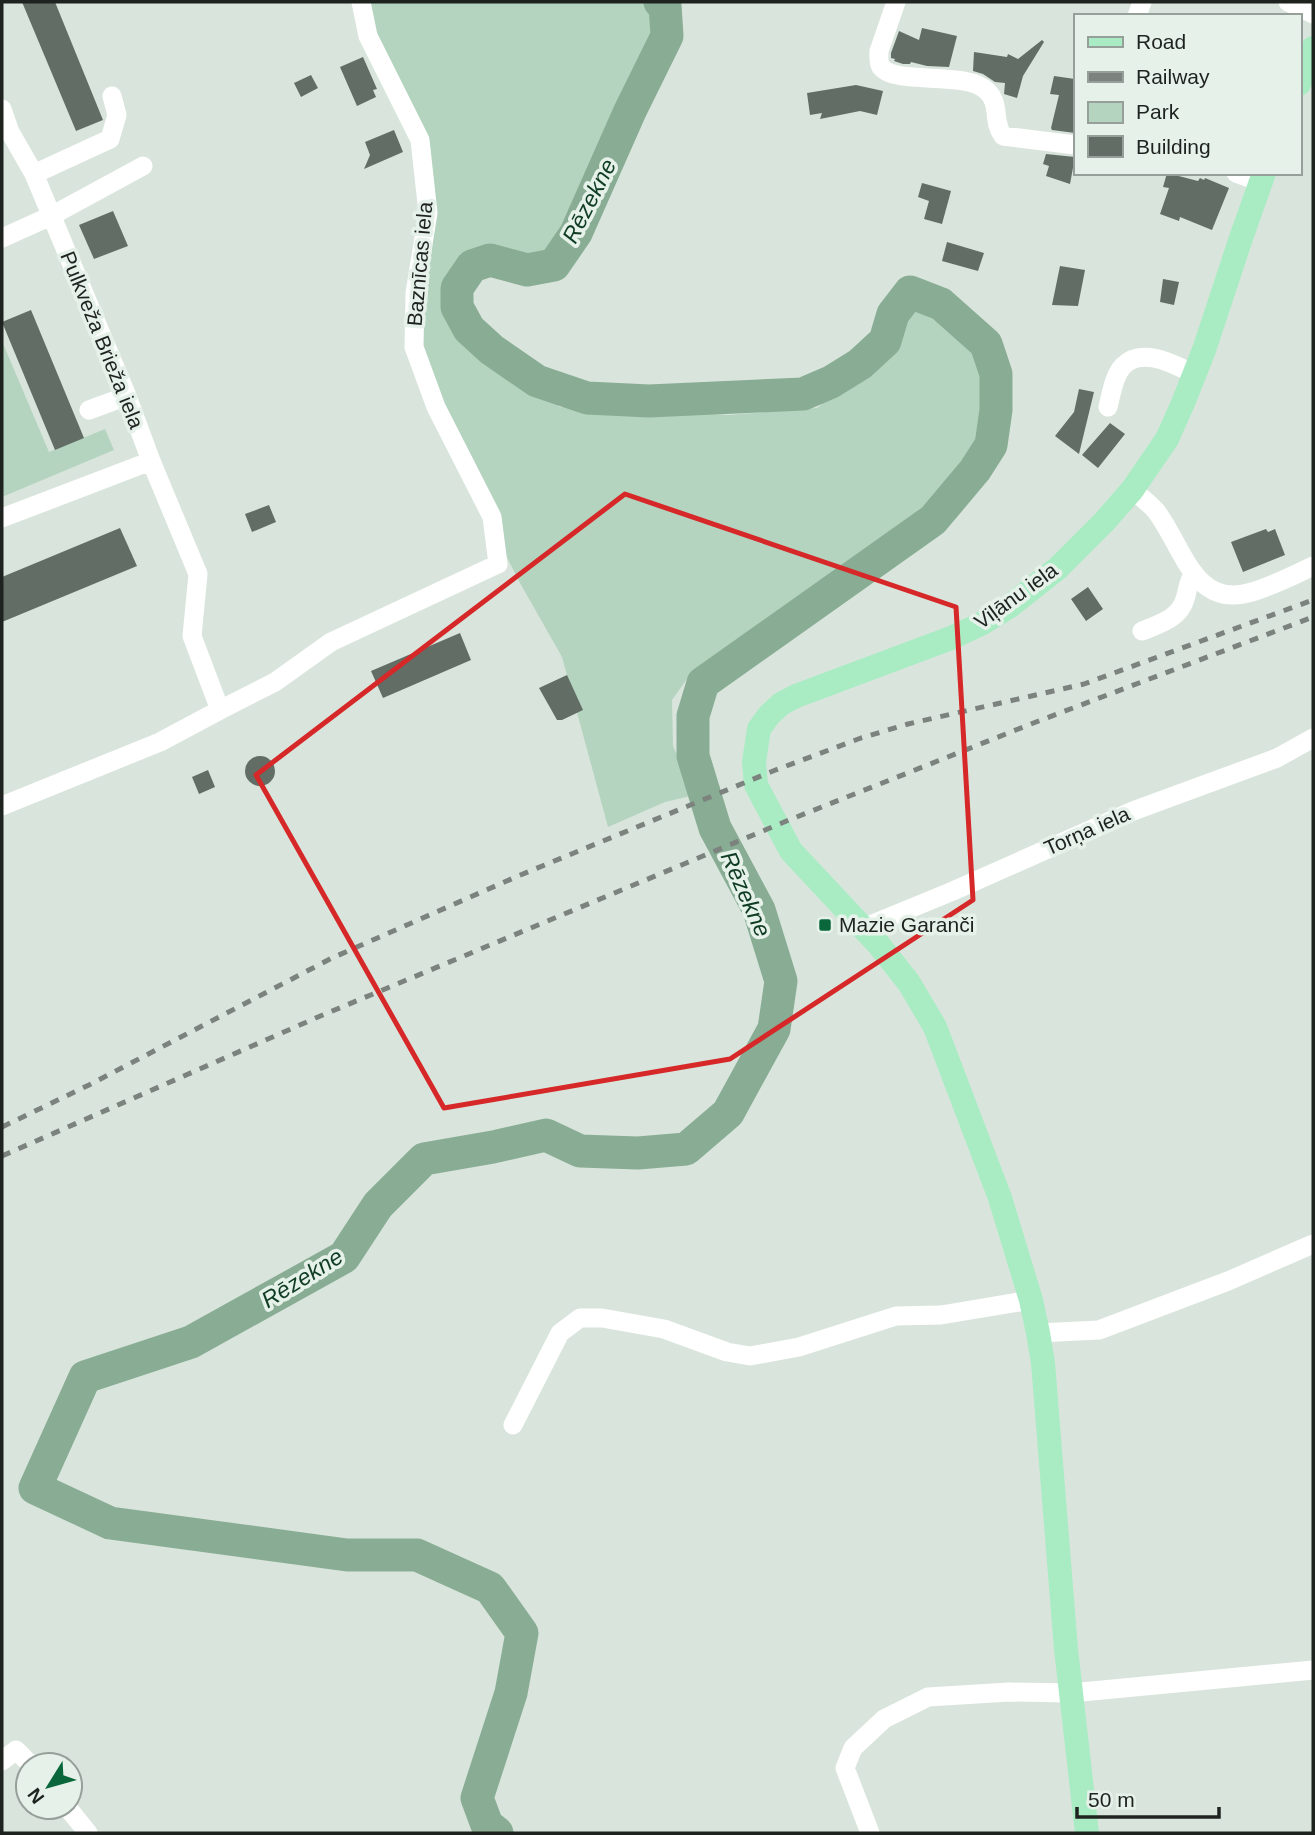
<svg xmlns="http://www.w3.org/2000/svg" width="1315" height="1835" font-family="Helvetica,sans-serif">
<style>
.green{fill:#b5d4bf}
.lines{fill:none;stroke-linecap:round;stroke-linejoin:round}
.river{stroke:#89ad94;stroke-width:33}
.building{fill:#626d65}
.minor{stroke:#fff;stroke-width:19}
.major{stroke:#a9ecc4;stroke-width:24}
.rail{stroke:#7c837e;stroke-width:5;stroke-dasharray:9 9;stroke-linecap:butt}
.marked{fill:none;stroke:#d62828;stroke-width:5;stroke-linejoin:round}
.poi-dot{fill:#0a673b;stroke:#e6f2e9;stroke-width:2.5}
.labels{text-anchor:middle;stroke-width:7;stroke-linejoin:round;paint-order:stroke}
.street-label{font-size:21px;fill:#1f2320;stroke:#e6f2e9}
.poi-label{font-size:21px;fill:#1f2320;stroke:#e6f2e9;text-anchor:start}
.water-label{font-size:23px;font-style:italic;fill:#0f3c23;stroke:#e6f2e9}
</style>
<rect width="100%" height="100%" fill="#d9e5dc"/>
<!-- green -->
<path class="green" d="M357 2H660L665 5 667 36 630 111 576 233 554 265 487 248 441 283 454 331 560 407 728 415 817 408 894 345 885 341 910 292 996 374 975 470 933 520 692 672 672 700 673 746 695 795 665 802 608 827 562 657 520 583 494 532 414 347 428 213 420 140Z
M2 341 49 452 105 429 114 450 2 497Z"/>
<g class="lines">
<!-- river -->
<path class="river" d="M497 1833 487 1825 477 1798 511 1693 522 1633 490 1588 417 1555H347L110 1523 35 1488 85 1377 191 1342 344 1257 378 1205 424 1159 493 1147 546 1135 580 1151 638 1153 686 1149 728 1113 774 1029 781 981 759 910 715 828 693 756V716L703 683 933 520 975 470 991 445 996 410V374L986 344 941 304 910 292 893 314 885 341 860 364 831 382 803 394 649 401 587 398 537 381 492 350 469 329 457 307V288L472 266 490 260 527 270 554 265 576 233 630 111 667 36 665 5 660 2"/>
</g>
<!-- building -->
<path class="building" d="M22 2H55L103 120 76 131Z
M922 28 957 36 949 67 927 66 911 62 910 64H903L894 61 895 59 891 58V53L899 31 919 40Z
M1042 40 1044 42 1023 76 1017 98 1004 94 1005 83 995 82 983 74 973 71 974 52 1007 57 1008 54 1018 59Z
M363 57 377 89 373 90 376 97 357 106 340 67Z
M311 75 318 88 301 97 294 83Z
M1054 76 1075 79V133L1052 130 1051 128 1059 95 1050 94Z
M856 85 883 91 877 115 860 111 820 119 822 113 810 115 807 93Z
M394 130 403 152 364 169 370 155 365 142Z
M1046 154 1075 157 1070 184 1046 176 1049 166 1043 164Z
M1167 173 1198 181 1200 178 1204 180 1205 178 1229 188 1212 230 1180 217 1179 221 1160 214 1169 188 1163 187Z
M922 183 951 191 942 224 924 219 929 201 918 197Z
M113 211 128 246 94 259 79 225Z
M947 242 984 253 978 271 942 261Z
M1060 266 1085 270 1078 306 1052 305Z
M1163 279 1179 282 1174 305 1160 302Z
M31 310 84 438 55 450 2 322Z
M1079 389 1094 392 1079 454 1055 436 1074 412Z
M1110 423 1125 434 1098 468 1082 455Z
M269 505 276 522 252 532 245 514Z
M120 528 137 566 2 622V577Z
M1266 529 1268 532 1275 529 1285 555 1243 572 1231 542Z
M1088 587 1103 609 1086 621 1071 599Z
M460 633 471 660 383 698 371 671Z
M567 675 583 710 562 720H557L539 688Z
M245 771a15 15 0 1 1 30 0a15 15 0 1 1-30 0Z
M208 770 215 787 199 794 192 777Z"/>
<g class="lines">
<!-- minor -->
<path class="minor" d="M896 2 879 51C879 57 878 62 881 67 896 86 966 70 987 91 1001 104 992 122 1003 136L1075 145
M1288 2 1313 14
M1137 16 1142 2
M2 109 10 132 34 174 127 396 151 461 198 574 192 636 220 710 160 742 2 806
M1236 173 1261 182
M34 174 110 139 117 115 112 96
M2 238 51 216 143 166
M1108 407C1111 395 1114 375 1123 366 1142 346 1175 365 1194 374
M89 410 127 396
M1132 490C1140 496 1149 503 1156 511 1182 544 1193 607 1248 593 1271 587 1292 576 1313 566
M2 518 151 461
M1142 631C1159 624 1180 618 1185 599 1188 590 1188 581 1194 573
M220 710 275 682 331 642 498 564 492 517 436 407 414 347 415 293 428 213 420 140 368 36 361 2
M863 928 953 891 1133 811 1277 758 1313 738
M1038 1333 1099 1330 1228 1281 1313 1244
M513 1425 560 1333 580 1318H602L664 1329 727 1352 750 1356 799 1347 896 1316 941 1315 1031 1300
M2 1761 16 1750 31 1765
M67 1807 88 1833
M870 1833 845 1768 853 1748 884 1719 928 1697 1009 1692 1071 1693 1313 1670"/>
<!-- major -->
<path class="major" d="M1299 84 1313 48
M1087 1833 1066 1649 1043 1363 1038 1333 1031 1300 1000 1198 935 1027 909 983 879 945 791 851 756 785 754 762 759 729 769 715 781 704 796 696 951 638 981 624 1010 606 1058 568 1104 522 1132 490 1167 439 1183 403 1204 350 1241 238 1264 173"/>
<!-- rail -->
<path class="rail" d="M2 1127 89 1085 332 958 518 876 773 771 861 738 908 724 1084 684 1313 600
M2 1156 318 1017 789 820 1036 722 1313 617"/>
</g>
<!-- marked area -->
<path class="marked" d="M625 494 956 607 973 900 730 1059 444 1108 256 775Z"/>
<!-- markers -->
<rect class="poi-dot" x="818" y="918" width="14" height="14" rx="3.5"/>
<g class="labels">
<!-- street labels -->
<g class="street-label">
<text transform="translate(420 264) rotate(-85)" y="7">Baznīcas iela</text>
<text transform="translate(102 340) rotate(68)" y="7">Pulkveža Brieža iela</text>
<text transform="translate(1016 596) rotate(-36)" y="7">Viļānu iela</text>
<text transform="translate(1087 831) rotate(-24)" y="7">Torņa iela</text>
</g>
<!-- poi labels -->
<g class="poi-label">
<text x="839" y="932">Mazie Garanči</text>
</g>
<!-- water labels -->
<g class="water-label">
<text transform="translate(589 201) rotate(-63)" y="8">Rēzekne</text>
<text transform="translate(746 894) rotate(66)" y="8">Rēzekne</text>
<text transform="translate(302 1278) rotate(-32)" y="8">Rēzekne</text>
</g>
</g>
<!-- border -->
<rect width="1315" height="1835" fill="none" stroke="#1f2320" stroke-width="7"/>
<!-- legend -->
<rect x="1074" y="14" width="228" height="161" fill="#e6f2e9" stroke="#969f99" stroke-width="2"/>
<rect x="1088" y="37" width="35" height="10" fill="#a9ecc4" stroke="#969f99" stroke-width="2"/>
<text x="1136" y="49" font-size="21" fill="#1f2320">Road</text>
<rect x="1088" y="72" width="35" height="10" fill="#7c837e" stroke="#969f99" stroke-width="2"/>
<text x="1136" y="84" font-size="21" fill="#1f2320">Railway</text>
<rect x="1088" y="102" width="35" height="21" fill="#b5d4bf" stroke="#969f99" stroke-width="2"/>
<text x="1136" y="119" font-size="21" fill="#1f2320">Park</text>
<rect x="1088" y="136" width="35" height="21" fill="#626d65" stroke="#969f99" stroke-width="2"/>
<text x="1136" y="154" font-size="21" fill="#1f2320">Building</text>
<!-- north arrow -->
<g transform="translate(49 1786) rotate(233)"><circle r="33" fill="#e6f2e9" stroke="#969f99" stroke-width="2"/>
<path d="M0-5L12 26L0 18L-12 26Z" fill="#0a673b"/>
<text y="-10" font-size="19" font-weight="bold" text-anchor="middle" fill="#1f2320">N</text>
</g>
<!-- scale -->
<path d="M1077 1807v10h142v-10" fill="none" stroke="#1f2320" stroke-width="3.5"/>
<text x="1088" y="1807" font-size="21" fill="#1f2320" stroke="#e6f2e9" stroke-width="5" paint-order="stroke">50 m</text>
</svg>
